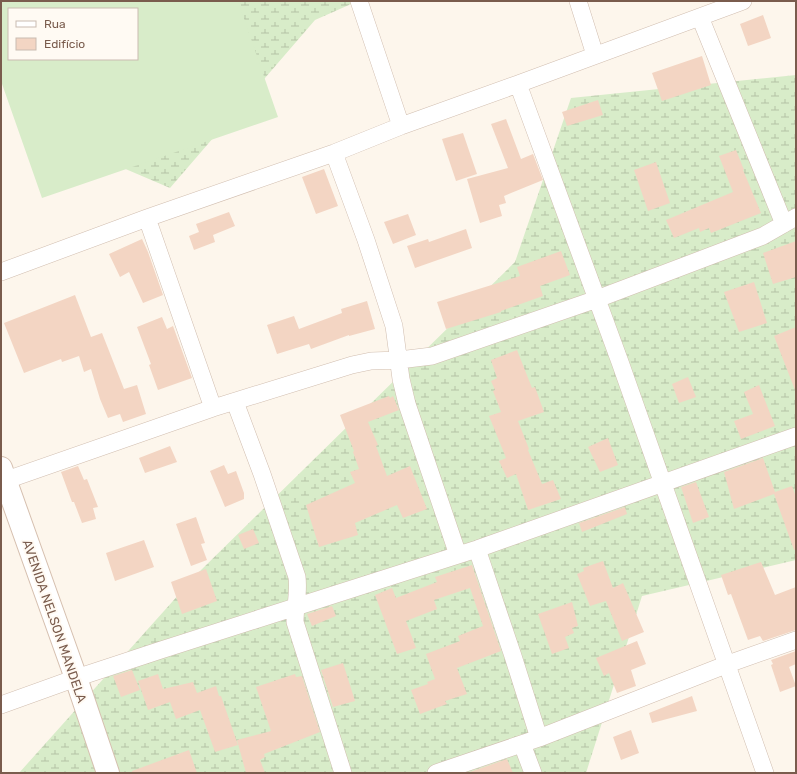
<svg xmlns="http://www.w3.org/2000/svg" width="797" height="774" font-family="Rubik,sans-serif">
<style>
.wetland{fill:url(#wetland-marsh)}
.pitch{fill:#d8ecc9;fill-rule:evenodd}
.building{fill:#f3d5c3}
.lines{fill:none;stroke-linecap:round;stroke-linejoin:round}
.street-casing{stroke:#d1beb0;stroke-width:18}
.secondary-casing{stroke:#d6c0b0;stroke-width:24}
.street{stroke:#fff;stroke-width:17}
.secondary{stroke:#fff;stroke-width:22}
.labels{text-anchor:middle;stroke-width:4;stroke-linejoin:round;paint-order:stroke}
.street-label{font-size:13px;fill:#7a5c4d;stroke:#fffaf3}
</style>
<defs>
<pattern id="wetland-marsh" width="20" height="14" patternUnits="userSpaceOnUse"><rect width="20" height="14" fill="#d8ecc9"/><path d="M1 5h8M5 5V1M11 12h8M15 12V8" fill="none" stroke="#b4c2a5"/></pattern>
</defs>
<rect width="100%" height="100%" fill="#fdf6ec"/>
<!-- wetland -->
<path class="wetland" d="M90 1H358L315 20 170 188 74 147 137 59V9Z
M796 75V560L642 596 586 773H19L198 573 515 262 571 98Z"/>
<!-- pitch -->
<path class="pitch" d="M1 1H238L278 117 42 198 1 81ZM9 9H137V59H9Z"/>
<!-- building -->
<path class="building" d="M763 15 771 38 748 46 740 24Z
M702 56 711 85 662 101 652 73Z
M598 100 603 115 567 126 562 112Z
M506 119 521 159 533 154 543 180 504 196 506 203 499 205 502 216 480 223 467 179 508 168 491 124Z
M463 133 477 174 456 181 442 139Z
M736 150 744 170H743L761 213 711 233 709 228 700 232 699 228 674 238 666 220 733 192 719 156Z
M656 162 670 203 648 211 634 170Z
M324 169 338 206 316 214 302 177Z
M229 212 235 226 213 235 215 242 194 250 189 236 199 232 196 224Z
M408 214 416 235 393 244 384 222Z
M466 229 472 248 415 268 407 246 428 239 429 242Z
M142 239 148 252 163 295 143 303 129 272 120 277 109 254Z
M796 241V277L773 284 763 253Z
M561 251 570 275 540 286 543 296 501 311V312L446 329 437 302 520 276 517 267Z
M754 282 767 323 739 332 724 292Z
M75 295 91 337 102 333 124 389 137 385 146 414 123 422 120 414 108 418 100 399 91 369 84 372 79 356 62 362 61 359 24 373 4 323Z
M367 301 375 329 349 336V335L311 349 309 344 277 354 267 325 294 316 299 329 342 313 341 309Z
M162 317 167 329 173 326 192 378 158 390 149 365 151 364 137 327Z
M796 327V389L795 390 774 336Z
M517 350 532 388 535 387 544 412 518 421 529 449 528 450 542 484 553 480 561 499 528 510 516 474 507 478 499 461 506 458 489 416 501 412 493 391 495 390 491 381 497 378 491 360Z
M688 377 696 397 679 403 672 384Z
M759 385 775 426 741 439 734 421 753 414 744 392Z
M389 396 390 398 393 396 399 410 368 422 378 445 376 446 387 476 410 466 427 509 403 518 397 505 355 523 358 535 319 547 306 505 355 483 350 472 359 469 353 452 354 451 340 415Z
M608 438 618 465 600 472 588 447Z
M170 446 177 462 145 473 139 458Z
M763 458 775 492 792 486 796 497V549L794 550 774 494 734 509 724 472Z
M224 465 228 474 236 471 244 493V499L225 507 210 471Z
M78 466 84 480 87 479 98 507 93 508 96 519 82 523 74 502H72L61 472Z
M696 482 709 517 693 523 681 487Z
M625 507 627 514 582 532 579 523Z
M196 517 205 543 201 544 207 560 191 566 176 524Z
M253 529 259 543 244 549 238 535Z
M144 540 154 567 115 581 106 553Z
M603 561 613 588 623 583 644 632 622 641 606 601 590 606 577 574 584 571 583 568Z
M761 562 775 595 796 587V630L763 641 760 636 748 640 731 594 728 595 721 575Z
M472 565 501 651 457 668 467 694 445 701 447 704 420 714 411 690 428 684 427 682 435 679 426 654 460 641 458 636 483 626 470 588 434 600 437 609 406 621 416 648 397 654 375 595 392 588 396 598 437 582 435 577Z
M206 569 217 601 182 614 171 582Z
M572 602 578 626 572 628 574 633 565 637 569 648 552 654 538 614Z
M332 606 336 616 312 626 307 614Z
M637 641 646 664 631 670 636 686 617 693 609 673 604 676 596 658Z
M796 651V664L789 667 796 686 780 692 771 665 773 664 771 660Z
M343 663 355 701 333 707 321 670Z
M132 670 140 690 121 697 113 676Z
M158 674 163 689 193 682 197 693 216 686 219 696H221L238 745 215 752 200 710 176 719 170 702 148 710 138 681Z
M295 674 296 677 302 676 320 732 264 754 265 757 260 760 265 773H246L237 740 271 731 256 687Z
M692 696 697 711 652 723 649 713Z
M631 730 639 753 621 760 613 737Z
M189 750 197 773H132V771Z
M507 759 513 773H467Z"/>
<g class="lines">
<defs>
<path id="street" d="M359 1 401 126
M578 1 595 55
M700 17 784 224
M518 84 620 362 765 773
M334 153 366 240 394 326 401 379 407 404 458 555
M147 218 213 408
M1 272 147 218 334 153 401 126 518 84 743 1
M235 402 262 474 297 577C299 592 295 607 295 622L343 773
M1 482 213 408 352 365 371 361 399 360 432 356 597 299 763 236 796 217
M477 549 513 656 539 738
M1 705 76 678 161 650 477 549 796 436
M522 744 533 773
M436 773 539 738 728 664 796 640"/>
<path id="secondary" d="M1 468 76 678 108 773"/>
</defs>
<!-- street casing -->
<use href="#street" class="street-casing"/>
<!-- secondary casing -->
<use href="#secondary" class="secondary-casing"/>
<!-- street -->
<use href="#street" class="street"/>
<!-- secondary -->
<use href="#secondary" class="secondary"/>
</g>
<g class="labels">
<!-- street labels -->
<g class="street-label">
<text transform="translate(55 621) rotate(71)" y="5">AVENIDA NELSON MANDELA</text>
</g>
</g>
<!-- border -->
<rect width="797" height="774" fill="none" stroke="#7a5c4d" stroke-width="4"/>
<!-- legend -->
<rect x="8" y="8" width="130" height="52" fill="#fffaf3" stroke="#cabbb1"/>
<rect x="16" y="21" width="20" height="6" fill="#ffffff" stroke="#cabbb1"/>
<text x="44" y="28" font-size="12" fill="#7a5c4d">Rua</text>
<rect x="16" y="38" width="20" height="12" fill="#f3d5c3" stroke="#cabbb1"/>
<text x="44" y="48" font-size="12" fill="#7a5c4d">Edifício</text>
</svg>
